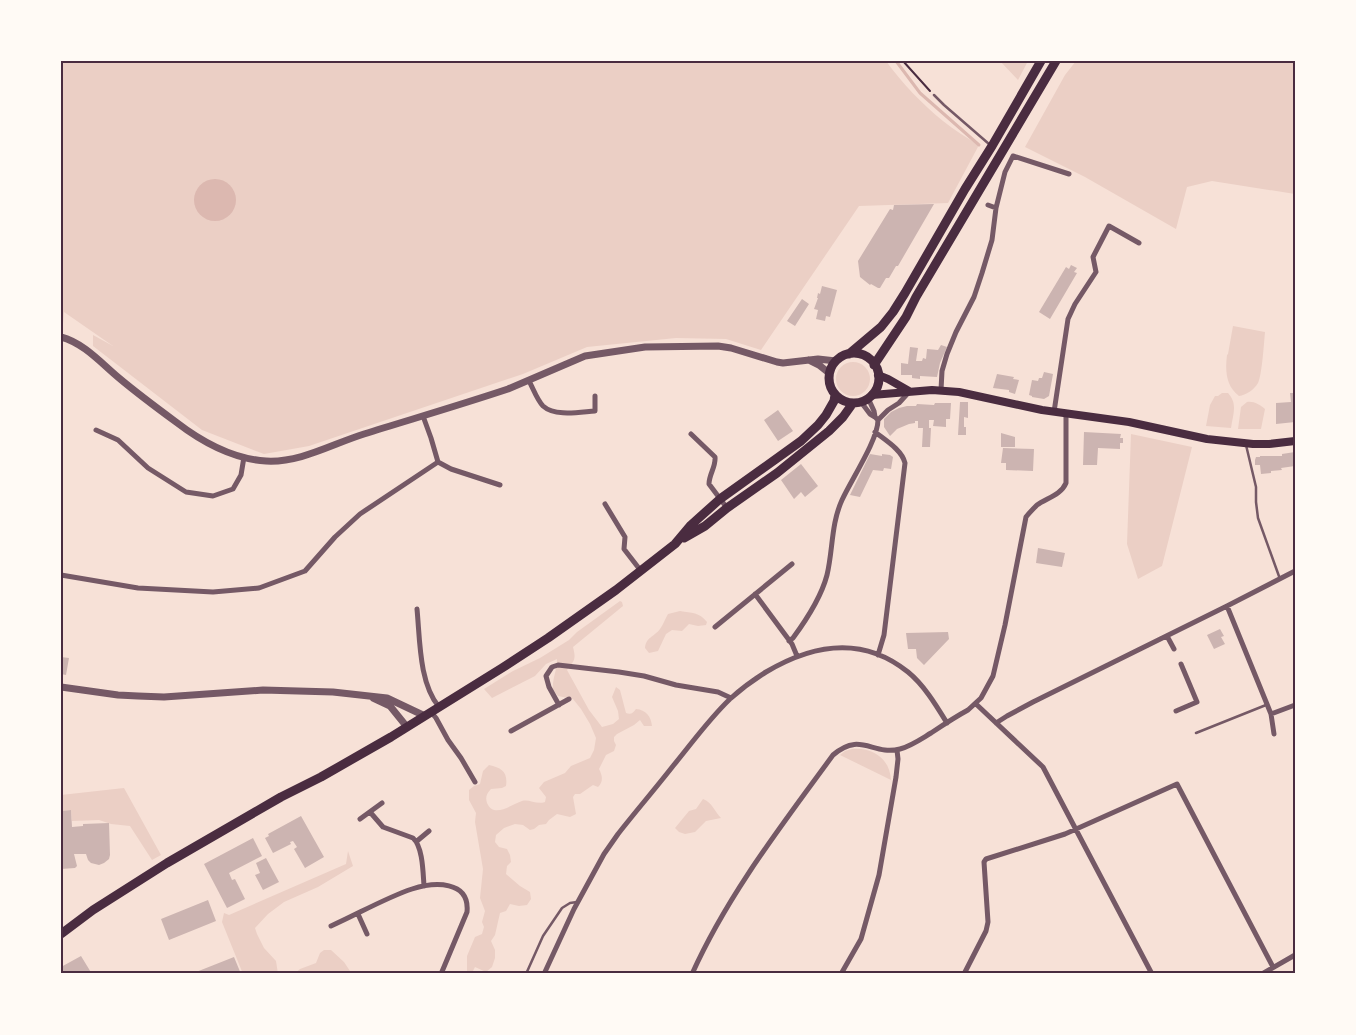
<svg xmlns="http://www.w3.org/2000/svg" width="1356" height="1035" font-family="Arial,sans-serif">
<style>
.green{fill:#ebcfc5}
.water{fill:#dcb8b0}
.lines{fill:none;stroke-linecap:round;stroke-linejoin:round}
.stream{stroke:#dcb8b0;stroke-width:3}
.building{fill:#ccb4b1}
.path{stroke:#4a2c40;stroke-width:2}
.service{stroke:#755966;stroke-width:2.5}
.minor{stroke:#755966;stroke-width:5}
.tertiary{stroke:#755966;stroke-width:7}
.secondary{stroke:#4a2c40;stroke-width:8}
.primary{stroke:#4a2c40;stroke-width:9}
.neatline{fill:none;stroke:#4a2c40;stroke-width:2}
</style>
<rect width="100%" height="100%" fill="#f7e1d7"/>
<!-- green -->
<path class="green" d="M61 61H886C902 83 922 104 943 121 954 130 967 138 979 145L948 203 859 206 761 350 726 339 676 338 587 347 523 374 309 446 264 454 202 430 93 346V335L113 346 64 312 63 324H61Z
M1000 61H1028L1018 80Z
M1076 61H1295V194L1212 181 1187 187 1176 229 1085 177 1025 147 1065 75Z
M1233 326 1265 332C1264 343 1262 375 1258 383 1254 390 1246 395 1239 396 1226 386 1225 371 1227 355L1228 354Z
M836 379a17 17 0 1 1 34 0a17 17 0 1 1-34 0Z
M1222 393H1228C1238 404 1233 414 1231 428L1206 426 1210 405 1215 396H1218Z
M1247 402C1254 401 1260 405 1265 409L1261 429H1238L1241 407Z
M1131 434 1192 447 1162 566 1138 579 1127 544Z
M620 601 622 602 623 606 573 647C576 659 575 660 567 670L589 710 602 727 613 724 619 719 618 711 612 697 616 687 620 690 626 713C631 715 633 713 636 709 646 710 651 716 652 726H644L640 720 634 725 617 734 614 737V741L616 745 614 751 606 755 599 769C602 775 604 781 598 787L593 785 580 794H575L573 797 576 814 570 817 557 814 549 820 546 824 539 825 534 829 530 830 523 825 515 824 504 828 496 835 495 842 499 847 507 849 510 855 511 862 507 866 506 874 520 886 530 892 531 899 527 905 519 906 510 904 506 911 500 913 495 935 491 941 495 950V958L492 967 486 972 475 967 473 971 476 974H467V956L475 937 482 934 484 927 482 922 485 911 480 898 483 869 475 822 476 813 469 800V790L474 786 480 784 483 771 489 765C502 768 508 772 506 786L502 788 491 789C487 793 485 797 487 803 494 819 512 804 522 801 529 799 537 805 545 802L546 797 539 788 544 782 565 773 571 766 590 758 594 750 596 738 590 724 581 709 573 699 558 696 553 690C552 679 557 671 557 659L546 664 535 676 492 698 484 689 513 671 540 658 569 640 577 632Z
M680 611C692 613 699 612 707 622L706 625 698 626 689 624 682 631 672 630 666 634 658 651 649 653 645 648C646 637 654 637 660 629 663 625 665 619 668 614Z
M852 749C873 747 890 759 891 780L840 755 845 751Z
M124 788 161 855 152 860 130 826 111 824 99 820 72 821 71 810 61 811V795Z
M703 799C712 802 715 812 721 818L706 821 695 832 685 834 679 832 675 828 689 811 696 809Z
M348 851 353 866 318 887 284 902 268 914 255 928 257 934 264 948 276 961 278 974H243L222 922 224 913 229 915 346 864Z
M324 950H331L344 962 352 974H294L300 969 316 963 320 953Z"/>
<!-- water -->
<path class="water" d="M194 200a21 21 0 1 1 42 0a21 21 0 1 1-42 0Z"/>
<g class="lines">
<!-- stream -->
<path class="stream" d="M896 61 920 93 979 145"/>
</g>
<!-- building -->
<path class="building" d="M934 204 898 266H896L889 278H886L880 288H878L871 284 870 285 860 277 858 261 890 209 893 210 894 205Z
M1071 265 1077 268 1074 272 1077 273 1050 319 1039 312 1066 267 1069 269Z
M822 286 837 290 830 317 826 316 825 321 816 319 818 310 814 309 818 298H817L818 293 820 294Z
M802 299 809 304 795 326 787 321Z
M941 345 947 347 940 363 937 377 920 376V379L912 378V375H901V363L908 364 910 347 918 348 916 361H922L923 358 926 359 927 349 938 350Z
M1044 372 1053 374 1049 396 1044 399 1032 397V396L1029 395 1032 380 1038 381 1039 378H1042Z
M997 374 1014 377 1013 379 1019 380 1015 394 1009 392V390L993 388Z
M1290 393H1295V422L1276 424V403L1291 402Z
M960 402H968V418L964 417V427H966V435H958Z
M935 403H951L950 419H946V427L933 426 934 420H929V428H931L930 447H922L923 428H918V421H915V423L909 424 897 429 890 436 884 427V419L891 412 899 408 907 406H916L917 404 934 405Z
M778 410 793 431 778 441 764 420Z
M1084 432 1121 434 1120 438H1123V443H1120V449L1098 448 1097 465H1083Z
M1001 433 1015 437V447H1001Z
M1003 448 1034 449 1033 471 1006 470V463H1001Z
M1295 452V466L1281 468 1282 470 1271 471V473L1261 474 1260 465H1255V460L1256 457H1260V456H1282V454Z
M870 454 882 456V454L890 455 893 457 891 469 884 468 883 471 873 470 860 497 850 495Z
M801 464 818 486 805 497 801 492 794 499 781 480Z
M1038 548 1065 553 1062 567 1036 563Z
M1220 629 1224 636 1221 637 1225 644 1214 649 1207 635Z
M948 632 949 639 924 665 917 658 916 649H908L906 633Z
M61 657 69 658 66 675 61 674Z
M71 810 72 827 83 826V824L109 823 110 855 109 859 104 863 99 865 91 863 88 860 86 854H74L77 866 75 868 61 869V811Z
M301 816 324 857 305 868 294 849 297 847 293 841 290 842 291 844 273 853 265 838 269 836 268 834Z
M253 838 262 856 229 873 232 880 235 879 245 899 227 908 204 864Z
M266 858 279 882 263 890 255 875 260 873 256 863Z
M208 900 216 921 169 940 161 919Z
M81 956 92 974H61V967Z
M234 957 241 974H191Z"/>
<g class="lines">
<!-- path -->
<path class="path" d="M903 61 930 91"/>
<!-- service -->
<path class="service" d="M934 95 944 105 989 144
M1246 445 1256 487V502L1258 518 1280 579
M1196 733 1266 705
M526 974 543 936 562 908 570 903 577 902"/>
<!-- minor -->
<path class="minor" d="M988 205 996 208
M529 381C533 388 537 400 543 406 555 417 580 412 595 411V396
M941 390 942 371 947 354 956 332 974 297 982 273 992 240 996 208 1005 172 1013 156 1069 174
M861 402 870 414 875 417
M1054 412 1068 319 1075 304 1096 272 1093 257 1109 226 1139 243
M423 416 431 438 438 462 451 469 500 485
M878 420 888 410 899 403 909 392
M96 430 118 440 148 468 186 492 213 496 233 489 241 475 244 457
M875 432C885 440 902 450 905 463L884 635 878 655
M691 434 715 457C716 467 709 474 709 484L727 508
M605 504 625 537 624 549 641 571
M61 575 138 588 213 592 259 588 305 571 335 537 360 514 438 462
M755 594 792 644 797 656
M1227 606 1271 714 1274 734
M417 609C420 640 419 683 439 707
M715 627 792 564
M1167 636 1174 649
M789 641 793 638C807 619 821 598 827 575 833 550 831 524 842 500 851 480 878 440 878 420L875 417 874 411 868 398
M976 704 1043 767 1152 974
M559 705 549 687 546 676 552 667 558 665 619 672 644 676 676 685 718 692 731 698
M1176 711 1197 702 1181 664
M431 712 436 718 448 740 461 758 475 782
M1271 714 1295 705
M996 723 1007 716 1033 702 1227 606 1295 571
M511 731 569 699
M370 812 383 827 413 838C423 847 423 873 424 886
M360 819 382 803
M417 841 429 831
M358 914 367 934
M331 926C358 914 385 898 412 889 434 882 470 880 467 912L441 974
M544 974 574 909 604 854 618 834C636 811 655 789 673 766 692 743 709 719 730 699 741 689 753 680 766 672 813 644 862 635 908 672 924 685 936 705 947 723
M692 974C728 894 782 825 833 755 861 731 872 756 900 749 911 746 921 739 931 733 943 725 955 717 968 710L981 698 993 676 1005 625 1026 517C1029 513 1033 509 1037 505 1047 498 1061 495 1066 483V414
M841 974 861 939 879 875 896 777 898 759 897 750
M964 974 986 931 988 922 984 862 986 859 1065 834 1177 784 1273 967
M1262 974 1295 955"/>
<!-- tertiary -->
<path class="tertiary" d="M61 337C84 343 102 364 119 378 138 394 157 408 176 422 202 442 233 459 266 461 300 463 332 444 364 434 412 419 460 405 508 389L585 356 645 347 718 346 731 348 777 362 783 363 818 359 836 361
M809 360 819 365 829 373
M61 687 118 695 138 696 164 697 263 690 333 692 387 698 425 716
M373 698 390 706 407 727"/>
<!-- secondary -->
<path class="secondary" d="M878 375 888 379 909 391
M872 395 932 390 959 392 1042 410 1129 422 1207 439 1253 444H1269L1295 441"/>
<!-- primary -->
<path class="primary" d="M829 378a25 25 0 1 1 50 0a25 25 0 1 1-50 0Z
M849 354 881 327 893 312 905 293 965 189 992 146 1041 61
M874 365 906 317 916 297 1056 61
M684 538 705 526 727 508 777 473 829 431 843 417 853 403
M61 934 93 910 167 863 281 797 321 777 391 737 502 668 548 638 616 590 675 544 691 525 720 499 801 441 818 425 826 415 834 401 835 395"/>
</g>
<!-- border -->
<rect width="1356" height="1035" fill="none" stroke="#fffaf5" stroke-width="125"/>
<rect x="62" y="62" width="1232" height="910" class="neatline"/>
</svg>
